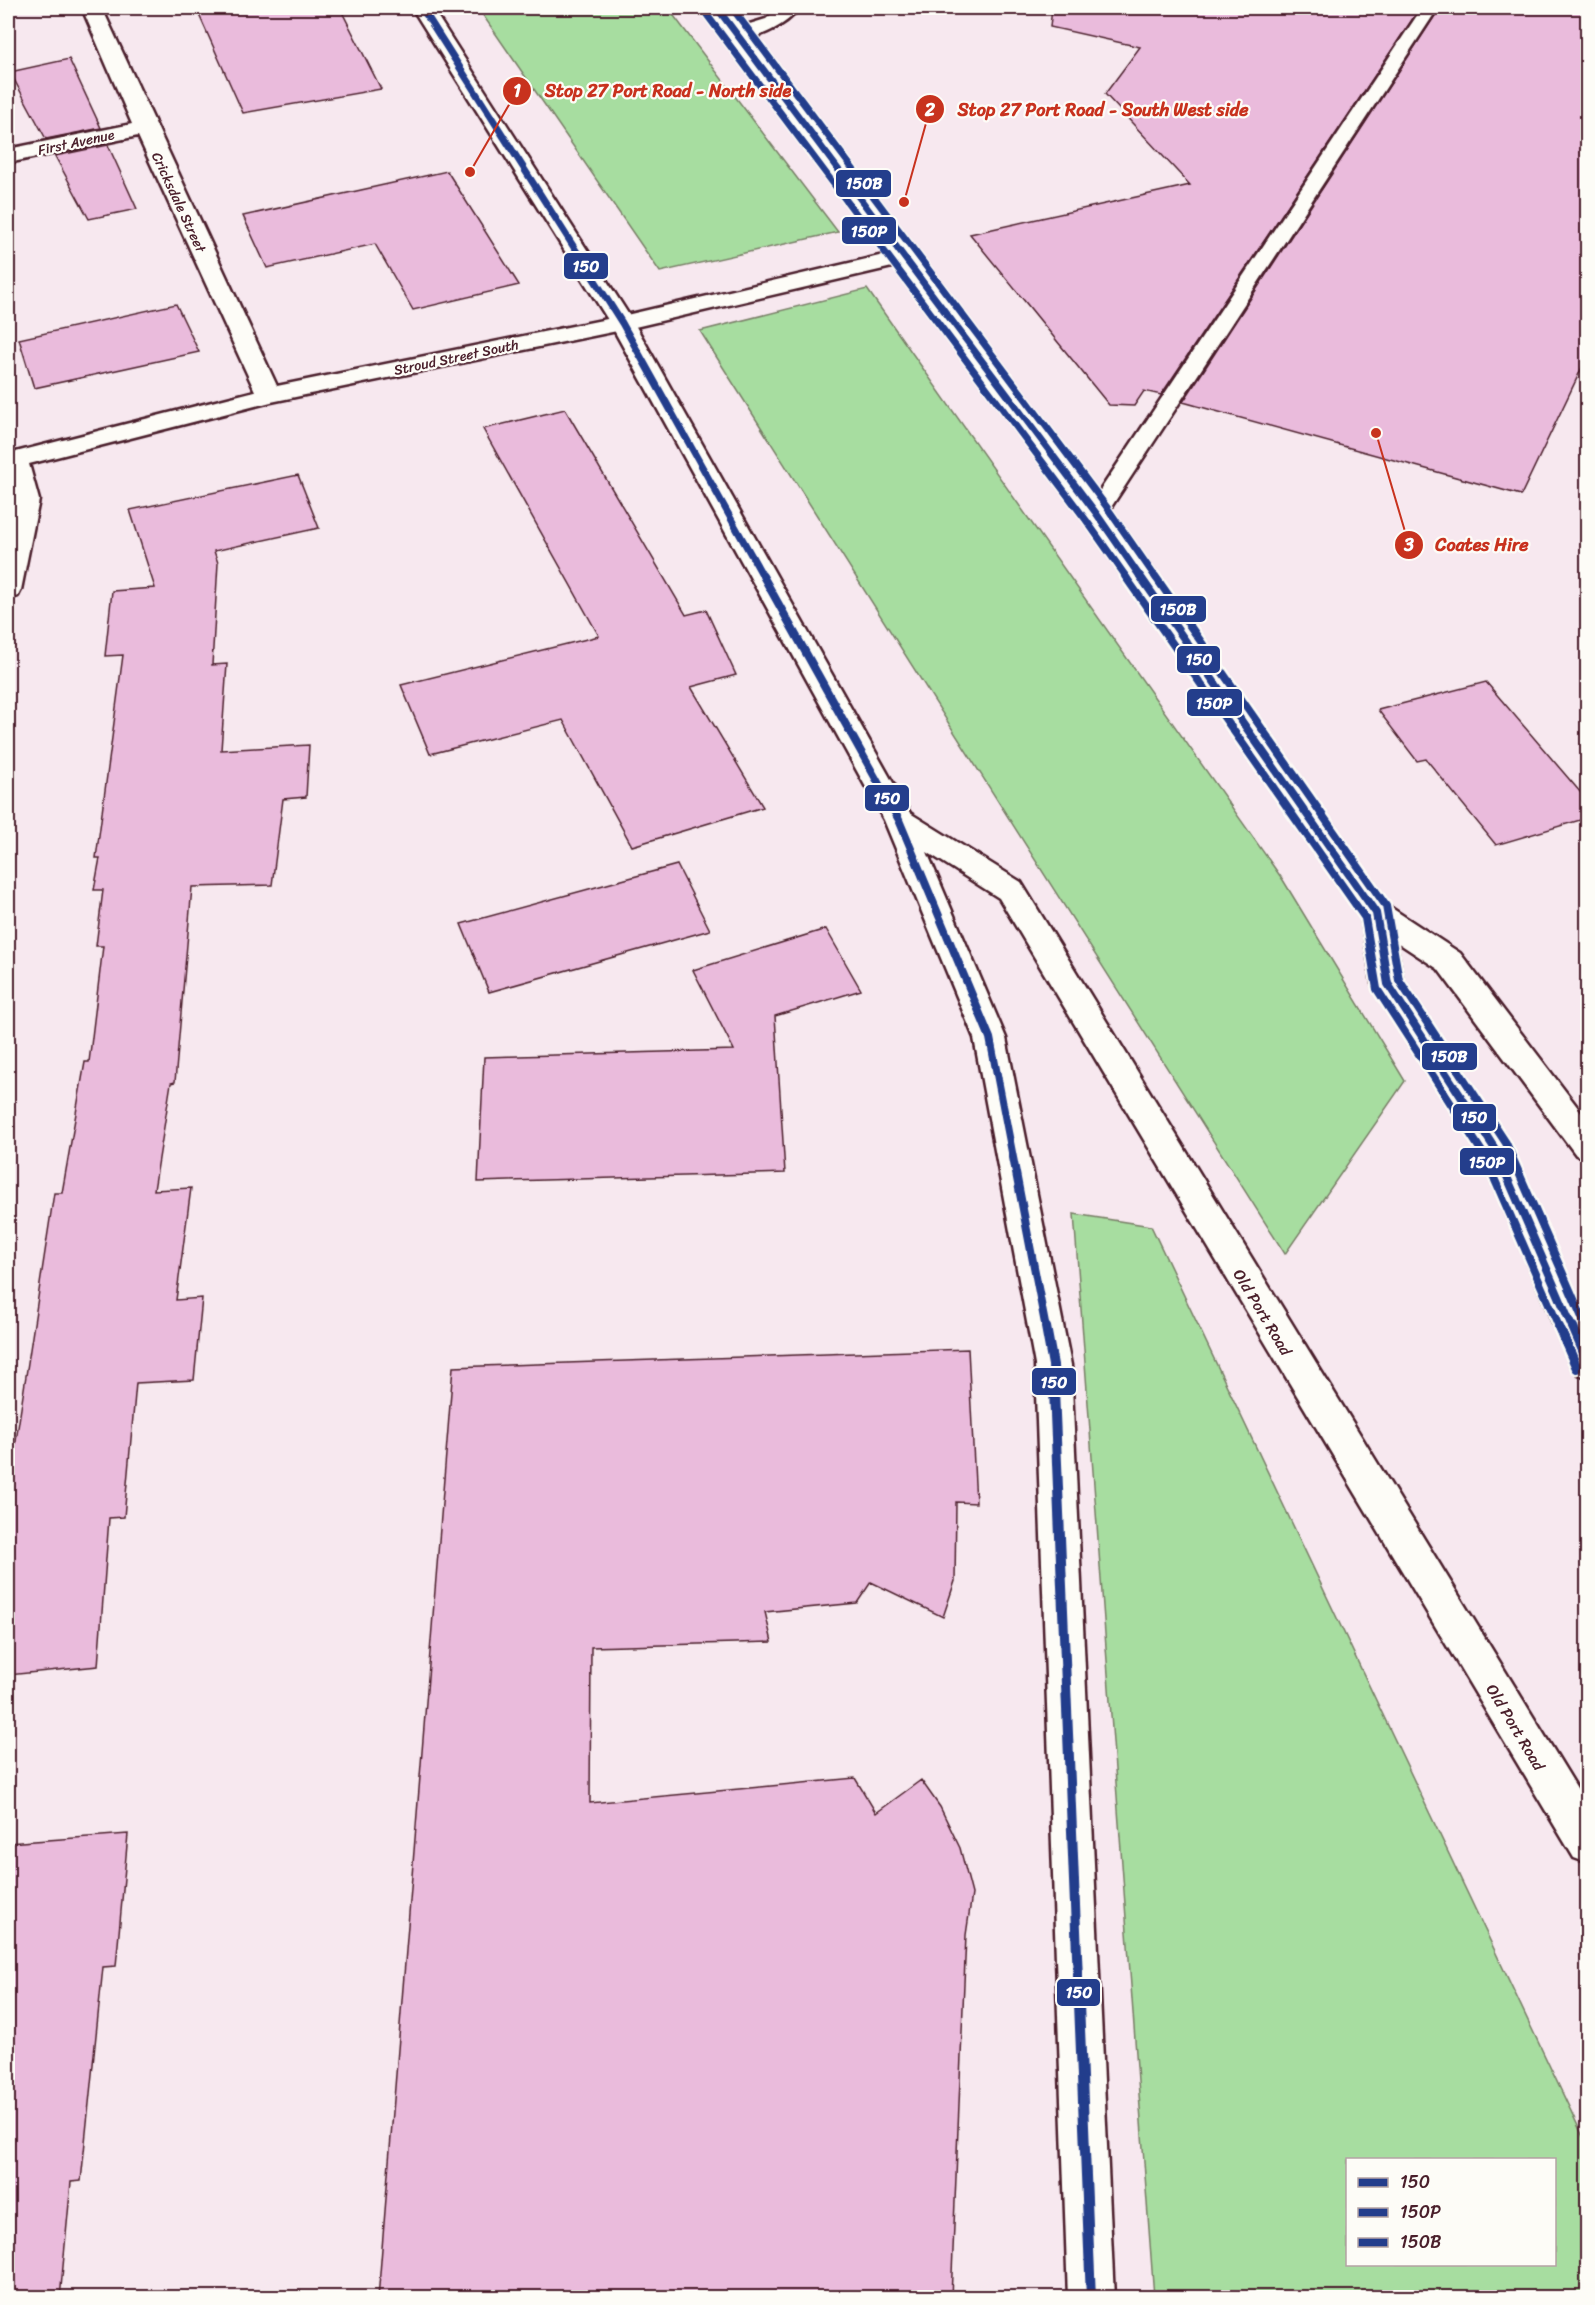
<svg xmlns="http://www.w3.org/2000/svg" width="1595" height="2305" font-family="Sriracha,sans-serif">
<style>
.green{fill:#a7dda0;stroke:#787e66;stroke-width:1.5;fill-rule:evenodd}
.building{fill:#eabbdc;stroke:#4a1f2b;stroke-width:1.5}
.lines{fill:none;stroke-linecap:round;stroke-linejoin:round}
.lane-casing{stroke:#4a1f2b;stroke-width:5}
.street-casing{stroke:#4a1f2b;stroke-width:5}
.secondary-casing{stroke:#4a1f2b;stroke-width:5}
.highway-casing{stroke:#4a1f2b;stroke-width:5}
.lane{fill:#fdfcf7;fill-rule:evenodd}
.street{fill:#fdfcf7;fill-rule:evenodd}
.secondary{fill:#fdfcf7;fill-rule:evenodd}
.highway{fill:#fdfcf7;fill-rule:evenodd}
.bus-1-far2-casing{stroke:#fdfcf7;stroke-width:10}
.bus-1-far1-casing{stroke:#fdfcf7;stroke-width:13}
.bus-1-casing{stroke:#fdfcf7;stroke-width:15}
.bus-2-far2-casing{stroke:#fdfcf7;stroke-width:10}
.bus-2-far1-casing{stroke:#fdfcf7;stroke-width:13}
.bus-2-casing{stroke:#fdfcf7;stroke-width:15}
.bus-3-far2-casing{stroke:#fdfcf7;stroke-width:10}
.bus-3-far1-casing{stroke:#fdfcf7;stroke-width:13}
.bus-3-casing{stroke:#fdfcf7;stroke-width:15}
.bus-1-far2{stroke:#243e8c;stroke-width:7}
.bus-1-far1{stroke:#243e8c;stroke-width:8}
.bus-1{stroke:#243e8c;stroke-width:10}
.bus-2-far2{stroke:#243e8c;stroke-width:7}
.bus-2-far1{stroke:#243e8c;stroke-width:8}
.bus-2{stroke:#243e8c;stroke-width:10}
.bus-3-far2{stroke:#243e8c;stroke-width:7}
.bus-3-far1{stroke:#243e8c;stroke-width:8}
.bus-3{stroke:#243e8c;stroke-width:10}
.labels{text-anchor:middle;stroke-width:4.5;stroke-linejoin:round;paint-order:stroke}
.far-street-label{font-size:14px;fill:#4a1f2b;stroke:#fdfcf7}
.street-label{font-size:16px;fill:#4a1f2b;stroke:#fdfcf7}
.leader{fill:none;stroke:#c8321e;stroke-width:2}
.callout-dot{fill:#c8321e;stroke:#fdfcf7;stroke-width:2}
.mark-label{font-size:18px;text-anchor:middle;font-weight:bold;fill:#fff}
.callout-label{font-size:18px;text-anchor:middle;font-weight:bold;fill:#c8321e;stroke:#fdfcf7;stroke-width:4.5;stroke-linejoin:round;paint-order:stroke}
.line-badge{stroke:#fdfcf7;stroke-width:2}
.badge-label{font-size:16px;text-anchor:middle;font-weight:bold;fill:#fff}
</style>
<rect width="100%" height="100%" fill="#f7e8ef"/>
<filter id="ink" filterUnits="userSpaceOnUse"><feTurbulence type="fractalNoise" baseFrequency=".0167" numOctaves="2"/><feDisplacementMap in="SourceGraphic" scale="12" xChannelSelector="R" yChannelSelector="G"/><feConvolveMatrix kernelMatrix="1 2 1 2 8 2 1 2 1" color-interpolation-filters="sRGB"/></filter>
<g filter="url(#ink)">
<!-- green -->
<path class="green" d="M478 8H668L838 232 660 272Z
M867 289 1283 880 1405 1081 1285 1254 700 331Z
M1074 1214 1151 1226 1587 2145V2297H1154ZM1348 2160H1554V2264H1348Z"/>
<!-- building -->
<path class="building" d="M196 8H340L381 89 243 113Z
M1052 8H1420L1161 395 1144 391 1134 406 1109 405 970 234 1190 185 1105 94 1140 47 1050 27Z
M1440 8H1587V357L1521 495 1183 402Z
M69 59 101 128 46 139 10 72Z
M108 145 137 209 89 219 55 156Z
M447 171 519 285 413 310 375 244 267 268 243 216Z
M176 304 199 352 34 388 19 339Z
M565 409 686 615 706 610 736 675 691 687 763 807 632 846 563 720 430 754 401 685 599 636 483 429Z
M298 475 319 528 214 551 218 563 212 665 227 664 221 750 309 745 306 797 283 799 272 885 192 887 175 1082 171 1083 154 1190 191 1188 176 1300 202 1298 194 1380 136 1383 124 1517 109 1518 98 1666 8 1675V1467H12L54 1193H62L85 1062H89L103 946H96L103 890H94L100 858H96L123 655 105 656 112 591 155 588 130 510Z
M1486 682 1587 800V818L1496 845 1426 759 1417 761 1378 710Z
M677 865 710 930 489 992 461 924Z
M826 929 861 990 775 1016 785 1173 478 1182 484 1057 734 1050 693 970Z
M968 1349 976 1503 956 1502 955 1581 943 1617 871 1582 857 1603 765 1612 772 1642 591 1647 590 1803 855 1778 876 1813 921 1780 940 1807 960 1848 972 1894 966 1935 951 2298H378L453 1367Z
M128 1834 116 1966 103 1967 81 2181 71 2182 60 2298H8V1843Z"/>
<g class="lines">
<defs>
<path id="lane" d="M1422 8H1438L1104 518 1096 520 1088 518 1085 513Z"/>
<path id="street" d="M82 8H102L277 386 622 316 905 250 913 252 917 257 913 262 905 264 622 330 271 402 29 464 39 500 21 590 18 596 8 599V527L13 500 8 480V454L255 391 138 136 8 163V149L132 124Z
M778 8H799C787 26 751 44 730 38L727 34 730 30 766 19Z"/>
<path id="secondary" d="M1376 902 1387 905 1460 953 1588 1121V1159L1576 1155 1438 969 1365 921 1361 913 1365 905Z"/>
<path id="highway" d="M412 8H432L634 323 910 813 1021 882 1588 1806V1863L1574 1858 999 898 927 852 1006 1038 1071 1365 1114 2298H1068L1035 1365 974 1038 884 820 610 323Z
M707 8H727L1105 507 1387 905 1391 913 1403 982 1507 1140 1588 1322V1378L1576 1373 1570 1363 1481 1154 1372 984 1361 915 1087 519Z"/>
</defs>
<!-- lane casing -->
<use href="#lane" class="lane-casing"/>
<!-- street casing -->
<use href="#street" class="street-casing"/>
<!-- secondary casing -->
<use href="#secondary" class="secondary-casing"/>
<!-- highway casing -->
<use href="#highway" class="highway-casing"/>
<!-- lane -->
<use href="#lane" class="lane"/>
<!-- street -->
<use href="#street" class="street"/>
<!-- secondary -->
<use href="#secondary" class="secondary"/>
<!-- highway -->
<use href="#highway" class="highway"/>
<defs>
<path id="bus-1-far2" d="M422 8 622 323 764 578
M717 8 1096 513 1141 578"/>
<path id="bus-1-far1" d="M763 576 899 820 990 1038 1046 1329
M1140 576 1376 913 1388 984 1495 1149 1573 1329"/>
<path id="bus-1" d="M1046 1327 1053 1365 1091 2298
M1573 1327 1588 1362"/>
<path id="bus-2-far2" d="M707 15 1086 520 1127 578"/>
<path id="bus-2-far1" d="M1125 576 1365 918 1377 989 1484 1155 1560 1329"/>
<path id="bus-2" d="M1559 1327 1577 1368"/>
<path id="bus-3-far2" d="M732 8 1106 506 1156 578"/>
<path id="bus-3-far1" d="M1155 576 1386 906 1399 980 1506 1143 1587 1329"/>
<path id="bus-3" d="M1586 1327 1588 1332"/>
</defs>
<!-- bus-1-far2 casing -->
<use href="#bus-1-far2" class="bus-1-far2-casing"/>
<!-- bus-1-far1 casing -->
<use href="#bus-1-far1" class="bus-1-far1-casing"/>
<!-- bus-1 casing -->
<use href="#bus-1" class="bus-1-casing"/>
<!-- bus-2-far2 casing -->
<use href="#bus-2-far2" class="bus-2-far2-casing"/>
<!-- bus-2-far1 casing -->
<use href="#bus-2-far1" class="bus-2-far1-casing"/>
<!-- bus-2 casing -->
<use href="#bus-2" class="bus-2-casing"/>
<!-- bus-3-far2 casing -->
<use href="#bus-3-far2" class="bus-3-far2-casing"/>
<!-- bus-3-far1 casing -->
<use href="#bus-3-far1" class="bus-3-far1-casing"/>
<!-- bus-3 casing -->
<use href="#bus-3" class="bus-3-casing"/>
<!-- bus-1-far2 -->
<use href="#bus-1-far2" class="bus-1-far2"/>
<!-- bus-1-far1 -->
<use href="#bus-1-far1" class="bus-1-far1"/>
<!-- bus-1 -->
<use href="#bus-1" class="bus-1"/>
<!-- bus-2-far2 -->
<use href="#bus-2-far2" class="bus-2-far2"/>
<!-- bus-2-far1 -->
<use href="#bus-2-far1" class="bus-2-far1"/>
<!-- bus-2 -->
<use href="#bus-2" class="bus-2"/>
<!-- bus-3-far2 -->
<use href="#bus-3-far2" class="bus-3-far2"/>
<!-- bus-3-far1 -->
<use href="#bus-3-far1" class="bus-3-far1"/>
<!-- bus-3 -->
<use href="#bus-3" class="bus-3"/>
</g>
</g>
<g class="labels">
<!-- far-street labels -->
<g class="far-street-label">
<text transform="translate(76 142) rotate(-12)" y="5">First Avenue</text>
<text transform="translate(179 202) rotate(65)" y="5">Cricksdale Street</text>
<text transform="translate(456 357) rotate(-12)" y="5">Stroud Street South</text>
</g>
<!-- street labels -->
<g class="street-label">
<text transform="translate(1263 1312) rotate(59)" y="6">Old Port Road</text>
<text transform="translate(1516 1727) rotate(59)" y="6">Old Port Road</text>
</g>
</g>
<!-- callouts -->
<path class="leader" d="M470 172L517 91M904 202L930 109M1376 433L1409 545"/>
<g class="callout-dot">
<circle cx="470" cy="172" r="6"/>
<circle cx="904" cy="202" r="6"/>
<circle cx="1376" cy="433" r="6"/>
<circle cx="517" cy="91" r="15"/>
<circle cx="930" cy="109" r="15"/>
<circle cx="1409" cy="545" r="15"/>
</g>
<g class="mark-label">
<text x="517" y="97">1</text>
<text x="930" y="116">2</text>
<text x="1409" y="551">3</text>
</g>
<g class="callout-label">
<text x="668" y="97">Stop 27 Port Road - North side</text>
<text x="1103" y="116">Stop 27 Port Road - South West side</text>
<text x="1482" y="551">Coates Hire</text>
</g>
<g class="line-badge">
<rect x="835" y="169" width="57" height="29" rx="6" fill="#243e8c"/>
<rect x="841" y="216" width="56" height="29" rx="6" fill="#243e8c"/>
<rect x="563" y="252" width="46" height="28" rx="6" fill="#243e8c"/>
<rect x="1150" y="595" width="57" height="28" rx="6" fill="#243e8c"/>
<rect x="1176" y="645" width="45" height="29" rx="6" fill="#243e8c"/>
<rect x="1186" y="688" width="57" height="29" rx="6" fill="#243e8c"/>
<rect x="864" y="784" width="46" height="28" rx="6" fill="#243e8c"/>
<rect x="1421" y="1042" width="57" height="29" rx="6" fill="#243e8c"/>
<rect x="1452" y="1103" width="45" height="29" rx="6" fill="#243e8c"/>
<rect x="1459" y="1147" width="56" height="29" rx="6" fill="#243e8c"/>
<rect x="1031" y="1367" width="46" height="29" rx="6" fill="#243e8c"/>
<rect x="1056" y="1978" width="45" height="29" rx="6" fill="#243e8c"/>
</g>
<g class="badge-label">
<text x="864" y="189">150B</text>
<text x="869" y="237">150P</text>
<text x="586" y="272">150</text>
<text x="1178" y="615">150B</text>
<text x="1199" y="665">150</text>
<text x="1214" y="709">150P</text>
<text x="887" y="804">150</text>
<text x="1449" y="1062">150B</text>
<text x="1474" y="1123">150</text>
<text x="1487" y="1168">150P</text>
<text x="1054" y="1388">150</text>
<text x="1079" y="1998">150</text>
</g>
<!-- margin -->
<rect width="1595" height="2305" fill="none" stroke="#fdfcf7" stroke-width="30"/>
<rect x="15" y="15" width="1565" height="2275" fill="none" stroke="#4a1f2b" stroke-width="2" filter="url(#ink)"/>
<!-- legend -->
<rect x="1346" y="2158" width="210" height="108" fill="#fdfcf7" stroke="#b5a4a5" stroke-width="1.5"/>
<rect x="1358" y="2178" width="30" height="9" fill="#243e8c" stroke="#b5a4a5" stroke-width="1.5"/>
<text x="1400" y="2188" font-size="18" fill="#4a1f2b">150</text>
<rect x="1358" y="2208" width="30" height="9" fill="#243e8c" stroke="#b5a4a5" stroke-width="1.5"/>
<text x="1400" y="2218" font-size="18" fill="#4a1f2b">150P</text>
<rect x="1358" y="2238" width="30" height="9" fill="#243e8c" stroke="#b5a4a5" stroke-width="1.5"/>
<text x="1400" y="2248" font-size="18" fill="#4a1f2b">150B</text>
</svg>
